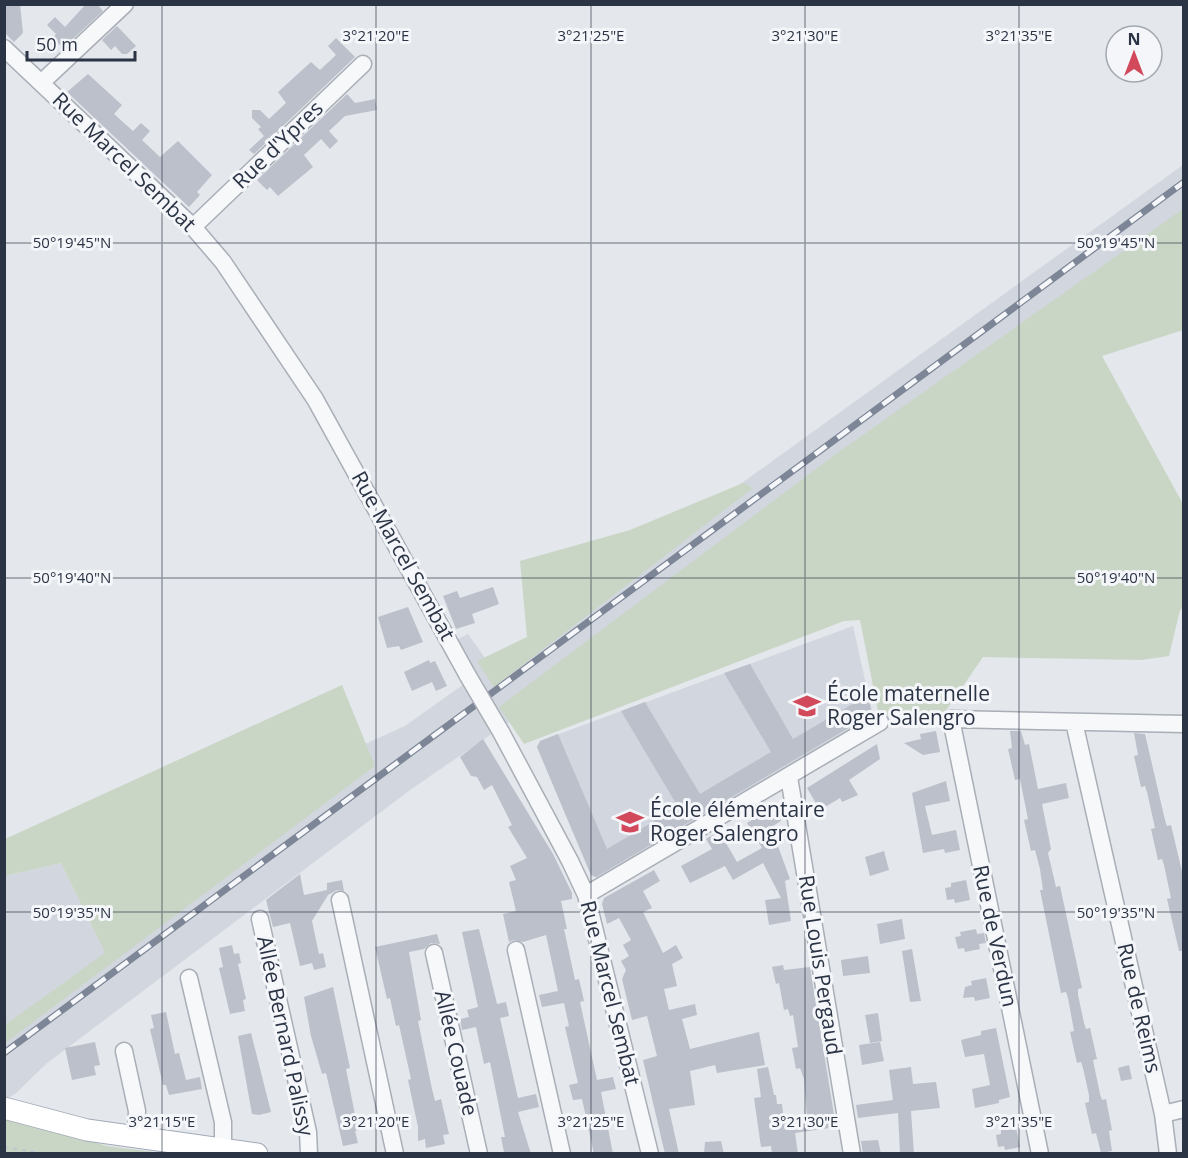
<svg xmlns="http://www.w3.org/2000/svg" width="1188" height="1158" font-family="'Open Sans',sans-serif">
<style>
.built{fill:#d2d6de}
.green{fill:#c9d6c5}
.building{fill:#bbc0ca}
.lines{fill:none;stroke-linecap:round;stroke-linejoin:round}
.minor-casing{stroke:#a9aeb7;stroke-width:19}
.major-casing{stroke:#a3abb8;stroke-width:23}
.path{stroke:#c2c5cb;stroke-width:2;stroke-dasharray:4.5 4.5;stroke-linecap:butt}
.minor{stroke:#f7f8fa;stroke-width:16}
.major{stroke:#fff;stroke-width:21}
.rail-casing{stroke:#7d8696;stroke-width:7}
.rail{stroke:#f4f6f9;stroke-width:4.5;stroke-dasharray:14;stroke-linecap:butt}
.minor-bridge-casing{stroke:#a9aeb7;stroke-width:19;stroke-linecap:butt}
.minor-bridge{stroke:#f7f8fa;stroke-width:16}
.ticks{fill:none;stroke:#2b3445;stroke-width:1.5;stroke-opacity:0.45}
.labels{text-anchor:middle;stroke-width:6;stroke-linejoin:round;paint-order:stroke}
.street-label{font-size:21px;fill:#2b3445;stroke:#f4f6f9}
.poi-label{font-size:21px;fill:#2b3445;stroke:#f4f6f9;text-anchor:start}
.ticks-label{font-size:15px;text-anchor:middle;fill:#2b3445;stroke:#f4f6f9;stroke-width:6;stroke-linejoin:round;paint-order:stroke}
</style>
<rect width="100%" height="100%" fill="#e4e7ec"/>
<!-- built -->
<path class="built" d="M1183 165V212L524 707 512 725 509 722 410 790 46 1064 16 1093 5 1100V876L61 863 103 949 365 744 405 726 464 684 474 674 458 639 468 634 485 658 488 669 646 552Z
M853 626 873 716 598 878 591 875 537 747 540 741Z"/>
<!-- green -->
<path class="green" d="M1183 209V330L1102 356 1183 504V608L1180 610 1169 656 1141 660 983 657 945 712 879 716 860 620 844 621 524 744 499 707 833 456Z
M743 483 753 488 494 687 477 661 527 637 520 561 630 530Z
M342 685 375 766 5 1043V1025L105 953 61 863 5 876V839Z
M5 1117 107 1146 162 1153 5 1154Z"/>
<!-- building -->
<path class="building" d="M4 4H20L23 33 14 42 4 32Z
M86 4H97L103 11 63 48 53 38 56 34 47 25 55 17 65 27Z
M117 26 136 46 127 54H122L115 46 111 50 102 40Z
M336 38 355 57 254 154 249 150 264 136 258 129 261 127 252 118V110H260L269 119 286 103 278 92 311 62 320 70 336 55 328 46Z
M88 74 122 105 114 114 133 131 141 123 150 131 142 140 160 157 178 141 212 175 197 192 200 195 189 207 67 92Z
M347 94 355 103 375 99 377 110 345 116 329 131 338 141 330 149 321 139 304 155 313 167 278 196 270 187 267 190 257 180Z
M493 587 499 604 472 614 475 623 456 629 443 596 457 591 460 598Z
M408 607 423 642 401 650 399 646 387 648 378 617Z
M429 660 430 663 435 661 447 686 436 691 432 682 412 691 404 672Z
M750 664 793 739 868 695 872 714 596 877 591 875 537 747 540 741 558 734 607 849 678 807 621 711 645 702 700 794 771 752 724 673Z
M936 731 940 752 923 755 904 743 921 739 920 734Z
M1010 731H1021L1025 745 1029 744 1038 789 1066 783 1069 798 1042 804 1051 849 1048 853 1056 887 1060 886 1082 988 1078 989V995L1084 1023 1086 1029 1090 1028 1097 1059 1093 1060 1100 1094 1102 1100 1106 1099 1112 1130 1109 1131 1112 1151 1101 1153 1096 1133 1092 1134 1085 1103 1089 1102V1095L1083 1068 1081 1062 1077 1063 1070 1032 1074 1031 1068 998 1066 992 1061 993 1040 890H1043L1040 869 1035 850 1031 851 1024 820 1028 819 1020 779 1015 780 1008 749 1012 748Z
M1134 733 1145 734 1165 820 1167 826 1171 825 1184 880V951H1179L1167 899 1171 898 1164 865 1162 859 1158 860 1151 829 1155 828 1147 792 1145 786 1141 787 1134 756 1138 755Z
M483 739 553 854 572 893V899L561 901 567 929H564L575 980 579 979 582 992 584 1001 580 1002 597 1080 613 1077 616 1089 601 1092 613 1154H594L582 1099 573 1100 569 1085 578 1083 565 1027 569 1026 564 1003 542 1007 539 995 558 991 546 935 523 942 514 940 509 942 503 914 516 911 509 882 516 880 510 866 527 858 508 827 512 825 492 785 484 790 477 777 471 776 460 757Z
M877 744 880 759 849 780 858 795 842 802 840 798 820 810 807 788Z
M946 781 950 801 925 806 932 835 956 830 960 850 945 853 944 849 923 853 912 793Z
M773 807 781 821 771 827 790 879 785 881 791 921 769 925 765 900 781 898 763 863 733 880 725 866 690 883 681 866 712 849 706 839 719 831 737 862 762 848 747 823Z
M884 851 889 870 870 876 865 857Z
M654 870 660 881 643 891 652 908 643 912 663 953 676 945 683 958 672 964 677 986 664 989 669 1010 695 1004 697 1015 682 1019 690 1049 759 1032 765 1065 717 1073 715 1065 690 1071 695 1105 669 1109 679 1154H665L643 1060 657 1056 647 1016 632 1020 622 979 626 970 621 961 629 956 623 945 631 940 619 918 607 924 602 904 604 898Z
M300 874 304 895 327 890V883L342 880 344 891 337 890 328 895 312 921 319 954 323 953 326 967 314 970 312 963 300 966 290 923 273 927 266 900Z
M966 880 970 900 955 903 954 899 947 900 945 888 951 887V883Z
M902 919 905 939 880 944 877 924Z
M479 929 497 1004 506 1002 509 1016 500 1018 518 1098 536 1094 539 1107 518 1112 531 1154 504 1152 501 1137H505L490 1062 484 1064 476 1027 462 1030 460 1019 469 1017 467 1010 478 1007 462 932Z
M976 929 977 934 984 933 986 943 979 944 980 949 965 952 964 948 958 949 955 937 961 936 960 932Z
M437 934 440 944 431 943 424 949 409 952 421 1020 418 1021 432 1089 435 1101 441 1099 449 1134 443 1135 445 1144 426 1148 425 1139 418 1141V1127L408 1080 411 1079 399 1025 396 1026 390 998 387 999 375 947Z
M232 945 234 954 239 953 241 963 238 964 246 999 243 1000 245 1011 230 1014 219 968 223 967 219 948Z
M912 949 921 1001 910 1002 902 951Z
M868 956 870 973 843 976 841 960Z
M783 965 784 970 810 967 836 1127 795 1133 798 1154H772L771 1146 761 1147 754 1098 761 1097 757 1069 768 1067 774 1095H776L777 1104H782L784 1121 807 1117 804 1079 800 1068 796 1069 792 1048 798 1047 793 1015 790 1016 788 1009 784 1010 779 983 776 984 772 967Z
M986 978 990 998 975 1001 974 997 963 998 965 987 972 985 971 981Z
M333 987 350 1068 346 1069 358 1130 355 1131 358 1143 343 1146 326 1073 322 1074 311 1036 304 997Z
M166 1012 175 1054 179 1053 186 1080 200 1077 202 1089 169 1095 166 1085H163L150 1029 154 1028 151 1015Z
M878 1013 882 1041 870 1043 865 1015Z
M996 1028 1010 1097 999 1100V1103L975 1108 972 1089 990 1085 984 1054 965 1057 961 1040 981 1035V1031Z
M251 1033 271 1112 259 1115 252 1114 238 1036Z
M95 1042 100 1065 94 1066 96 1075 72 1080 65 1048Z
M880 1042 884 1061 862 1065 859 1045Z
M1129 1065 1132 1079 1121 1081 1118 1068Z
M911 1067 913 1084 936 1082 940 1108 911 1111 914 1154H900L898 1113 858 1118 856 1105 893 1100 889 1070Z
M1016 1127 1020 1147 1005 1150 1004 1146 998 1147 996 1135 1001 1134V1130Z
M878 1140 881 1154H863L861 1141Z
M721 1141 724 1154H704L705 1142Z"/>
<g class="lines">
<defs>
<path id="minor" d="M4 48 193 227 223 262 315 399 468 676
M41 83 125 4
M193 227 363 64
M1074 722 1163 1114 1168 1154
M501 732 570 861 586 895 650 1154
M789 777 852 1154
M586 895 880 722
M340 900 395 1154
M260 919 308 1132 309 1154
M516 950 562 1154
M434 953 479 1154
M189 978 223 1122V1149
M124 1051 137 1111 136 1136
M1163 1114 1184 1109
M1040 1154 951 719 1184 724"/>
<path id="major" d="M4 1108 87 1130 257 1154"/>
</defs>
<!-- minor casing -->
<use href="#minor" class="minor-casing"/>
<!-- major casing -->
<use href="#major" class="major-casing"/>
<!-- path -->
<path class="path" d="M4 1147 47 1154"/>
<!-- minor -->
<use href="#minor" class="minor"/>
<!-- major -->
<use href="#major" class="major"/>
<defs>
<path id="rail" d="M4 1053 1184 182"/>
</defs>
<!-- rail casing -->
<use href="#rail" class="rail-casing"/>
<!-- rail -->
<use href="#rail" class="rail"/>
<defs>
<path id="minor-bridge" d="M468 676 501 732"/>
</defs>
<!-- minor-bridge casing -->
<use href="#minor-bridge" class="minor-bridge-casing"/>
<!-- minor-bridge -->
<use href="#minor-bridge" class="minor-bridge"/>
</g>
<!-- ticks -->
<path class="ticks" d="M162 4V1154M376 4V1154M591 4V1154M805 4V1154M1019 4V1154M4 243H1184M4 578H1184M4 912H1184"/>
<!-- icons -->
<defs>
<symbol id="school-bare" viewBox="-9 -9 18 18"><path d="M0-5L7-2L0 1L-7-2ZM-4 1L0 2.5L4 1V4Q0 6-4 4Z" fill="#d1495b" stroke="#f4f6f9" stroke-width="2.5" paint-order="stroke"/></symbol>
</defs>
<g fill-rule="evenodd">
<use href="#school-bare" x="788" y="687" width="38" height="38"/>
<use href="#school-bare" x="611" y="803" width="38" height="38"/>
</g>
<g class="labels">
<!-- street labels -->
<g class="street-label">
<text transform="translate(278 145) rotate(-44)" y="7">Rue d'Ypres</text>
<text transform="translate(124 162) rotate(44)" y="7">Rue Marcel Sembat</text>
<text transform="translate(403 556) rotate(61)" y="7">Rue Marcel Sembat</text>
<text transform="translate(995 936) rotate(78)" y="7">Rue de Verdun</text>
<text transform="translate(820 965) rotate(81)" y="7">Rue Louis Pergaud</text>
<text transform="translate(610 993) rotate(76)" y="7">Rue Marcel Sembat</text>
<text transform="translate(1139 1008) rotate(77)" y="7">Rue de Reims</text>
<text transform="translate(285 1036) rotate(78)" y="7">Allée Bernard Palissy</text>
<text transform="translate(456 1053) rotate(77)" y="7">Allée Couade</text>
</g>
<!-- poi labels -->
<g class="poi-label">
<text x="827" y="701">École maternelle<tspan x="827" dy="24">Roger Salengro</tspan></text>
<text x="650" y="817">École élémentaire<tspan x="650" dy="24">Roger Salengro</tspan></text>
</g>
</g>
<g class="ticks-label">
<text x="376" y="41">3°21'20"E</text>
<text x="591" y="41">3°21'25"E</text>
<text x="805" y="41">3°21'30"E</text>
<text x="1019" y="41">3°21'35"E</text>
<text x="72" y="248">50°19'45"N</text>
<text x="1116" y="248">50°19'45"N</text>
<text x="72" y="583">50°19'40"N</text>
<text x="1116" y="583">50°19'40"N</text>
<text x="72" y="918">50°19'35"N</text>
<text x="1116" y="918">50°19'35"N</text>
<text x="162" y="1127">3°21'15"E</text>
<text x="376" y="1127">3°21'20"E</text>
<text x="591" y="1127">3°21'25"E</text>
<text x="805" y="1127">3°21'30"E</text>
<text x="1019" y="1127">3°21'35"E</text>
</g>
<!-- border -->
<rect width="1188" height="1158" fill="none" stroke="#2b3445" stroke-width="12"/>
<!-- north arrow -->
<g transform="translate(1134 54)"><circle r="28" fill="#f4f6f9" stroke="#a4a8b1" stroke-width="1.5"/>
<path d="M0-4.5L10 22L0 15L-10 22Z" fill="#d1495b"/>
<text y="-9" font-size="16" font-weight="bold" text-anchor="middle" fill="#2b3445">N</text>
</g>
<!-- scale -->
<path d="M27 51v9h108v-9" fill="none" stroke="#2b3445" stroke-width="3"/>
<text x="36" y="51" font-size="18" fill="#2b3445" stroke="#f4f6f9" stroke-width="4.5" paint-order="stroke">50 m</text>
</svg>
